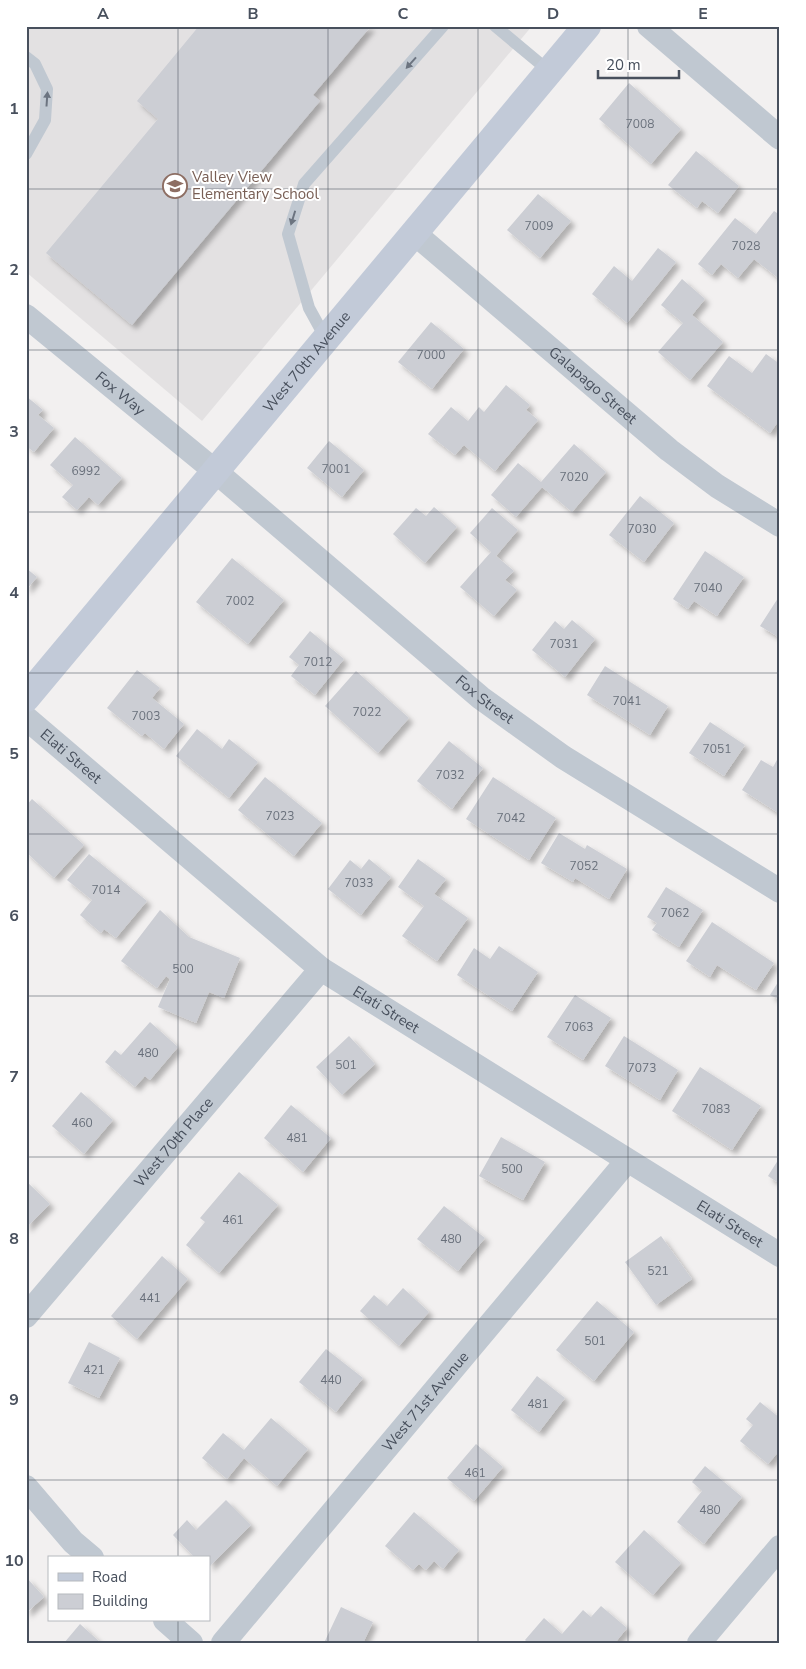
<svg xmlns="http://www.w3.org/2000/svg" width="806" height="1669" font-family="'Nunito Sans',sans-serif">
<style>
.education{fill:#e3e1e2}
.building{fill:#ccced4;filter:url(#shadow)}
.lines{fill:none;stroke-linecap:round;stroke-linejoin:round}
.service{stroke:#c0c8d1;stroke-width:12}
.minor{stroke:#c0c8d1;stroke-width:24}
.secondary{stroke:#c2cad8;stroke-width:28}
.oneway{fill:#6c7480}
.grid{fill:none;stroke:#48505d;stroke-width:1;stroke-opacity:0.55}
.labels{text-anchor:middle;stroke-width:4;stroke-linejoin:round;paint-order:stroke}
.number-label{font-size:12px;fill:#69707b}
.education-label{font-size:15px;fill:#785e54;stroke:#fff;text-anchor:start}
.street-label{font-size:15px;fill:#48505d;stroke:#fff}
.neatline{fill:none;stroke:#48505d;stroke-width:2}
.grid-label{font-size:16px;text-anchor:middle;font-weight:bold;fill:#48505d}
</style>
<defs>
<filter id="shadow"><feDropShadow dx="4.5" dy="4.5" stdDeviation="2.5" flood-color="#0004"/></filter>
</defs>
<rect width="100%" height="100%" fill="#f2f0f0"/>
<!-- education -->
<path class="education" d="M26 26H532L202 421 26 272Z"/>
<!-- building -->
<path class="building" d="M199 26H371L313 95 320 101 132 325 46 253 158 119 137 101Z
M629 83 681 129 651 164 599 119Z
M696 151 739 186 718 213 702 201 697 208 668 185Z
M538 194 571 221 540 258 507 230Z
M774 211 780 215V276L778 278 754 259 738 278 721 264 712 275 698 264 735 218 756 234Z
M658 248 676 262 627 323 592 294 614 266 632 281Z
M682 279 705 299 692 315 723 342 690 380 658 352 683 323 661 305Z
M431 322 464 349 432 389 398 362Z
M766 354 780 364V419L770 433 707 386 729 356 752 373Z
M506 385 530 405 526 410 538 420 495 471 464 445 455 455 428 434 451 407 468 421 479 407 484 412Z
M26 396 43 410 38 415 54 428 34 452 26 446Z
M75 437 122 478 98 505 89 497 77 510 62 497 73 485 50 465Z
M329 441 364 470 342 497 307 468Z
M574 444 606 472 572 512 542 487 516 517 491 495 518 463 541 482Z
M640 496 674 523 644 562 609 535Z
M434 507 457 527 425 563 393 534 416 508 426 516Z
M492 508 518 530 496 556 514 571 505 580 517 590 494 616 460 587 491 552 470 533Z
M705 551 744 577 717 616 694 601 688 609 673 599Z
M232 558 284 600 248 644 196 602Z
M26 568 37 577 26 590Z
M780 595V638L760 626Z
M572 620 595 639 565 677 532 650 555 621 564 629Z
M310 631 344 659 315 695 291 676 299 665 289 657Z
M605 666 668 706 650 735 587 695Z
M137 670 160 688 152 698 184 724 164 749 145 733 142 736 107 708Z
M356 671 409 718 378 753 325 706Z
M710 722 745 745 724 776 689 753Z
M197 729 222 749 229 739 258 762 229 798 176 756Z
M449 741 483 768 452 809 417 781Z
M778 758 780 759V814L742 790 761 760 773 767Z
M265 777 322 823 294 856 238 810Z
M493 777 556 818 529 860 466 819Z
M32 799 84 845 54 878 26 852V806Z
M559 833 585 849 587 845 627 869 609 899 575 878 573 882 541 863Z
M89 854 147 901 116 938 104 929 101 933 80 915 92 900 67 880Z
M369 859 391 877 361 915 328 889 350 860 361 869Z
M418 859 446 879 434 894 468 918 437 961 402 936 424 906 398 887Z
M666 887 703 910 679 947 652 930 657 923 647 917Z
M160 910 189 937 240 958 224 998 209 992 196 1023 158 1007 170 979 166 976 157 988 121 961Z
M712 922 774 963 756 990 717 965 710 977 686 961Z
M499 946 538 972 512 1011 457 975 474 948 490 959Z
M780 979V1000L770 995Z
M575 995 611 1018 583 1060 547 1037Z
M150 1022 178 1047 150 1080 145 1076 135 1087 105 1062 115 1050 121 1055Z
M349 1036 375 1064 342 1095 316 1067Z
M624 1036 678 1070 660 1100 605 1066Z
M700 1067 761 1106 732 1150 672 1111Z
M81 1092 113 1120 84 1154 52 1126Z
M291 1105 331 1138 303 1172 264 1138Z
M501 1137 545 1162 523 1200 479 1176Z
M780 1157V1184L768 1176Z
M239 1172 278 1205 219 1273 186 1245 205 1222 200 1218Z
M26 1181 50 1204 26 1228Z
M444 1206 485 1238 458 1271 417 1239Z
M661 1236 692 1279 656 1305 625 1262Z
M162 1256 188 1279 137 1339 111 1316Z
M403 1288 429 1312 399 1346 360 1311 374 1295 387 1306Z
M597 1301 634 1332 594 1381 556 1350Z
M89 1342 120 1358 99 1398 68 1383Z
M326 1349 363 1378 336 1412 299 1382Z
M537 1376 565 1398 539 1432 511 1410Z
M760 1402 780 1418V1450L768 1464 740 1441 753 1425 746 1419Z
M271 1418 308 1449 277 1486 244 1458 227 1479 202 1458 223 1433 244 1450Z
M476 1444 503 1467 474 1501 447 1478Z
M705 1466 742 1497 704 1544 677 1522 702 1491 692 1482Z
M226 1500 251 1525 209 1567V1558H195L173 1535 187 1520 196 1530Z
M414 1512 459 1550 443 1569 434 1561 426 1570 419 1564 413 1570 385 1546Z
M644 1530 681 1563 653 1595 615 1562Z
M26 1577 44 1597 26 1613Z
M601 1606 627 1628 615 1643H573L569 1640 567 1643H528L525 1640 544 1618 562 1634 583 1610 591 1617Z
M341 1607 373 1622 363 1643H324Z
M80 1624 101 1643H64Z"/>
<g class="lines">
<!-- service -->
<path class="service" d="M495 26 549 71
M26 57 35 64 47 89 45 120 26 154
M326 339 309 308 288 234 304 184 443 26"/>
<!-- minor -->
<g class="minor">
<path d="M649 26 780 138"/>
<path id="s1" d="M414 233 669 450 717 486 780 525"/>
<path id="s2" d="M26 316 215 471 481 698 563 757 780 891"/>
<path id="s3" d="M26 718 321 969 780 1255"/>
<path id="s4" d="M26 1316 321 969"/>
<path d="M26 1487 73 1542 92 1558"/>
<path d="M165 1620 191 1643"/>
<path id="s5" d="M223 1643 627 1161"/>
<path d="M699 1643 780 1547"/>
</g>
<!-- secondary -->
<path class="secondary" id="s6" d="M26 698 587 26"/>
</g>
<!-- one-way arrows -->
<defs><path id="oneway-solid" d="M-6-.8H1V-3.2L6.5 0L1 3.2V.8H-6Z" transform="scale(1.25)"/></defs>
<g class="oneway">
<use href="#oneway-solid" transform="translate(411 63) rotate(132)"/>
<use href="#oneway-solid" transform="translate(47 99) rotate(-86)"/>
<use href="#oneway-solid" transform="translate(293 218) rotate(107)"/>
</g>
<!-- grid -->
<path class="grid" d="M178 26V1558M328 26V1643M478 26V1643M628 26V1643M26 189H780M26 350H780M26 512H780M26 673H780M26 834H780M26 996H780M26 1157H780M26 1319H780M26 1480H780M178 1620V1643"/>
<!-- icons -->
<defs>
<symbol id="school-ring" viewBox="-11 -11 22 22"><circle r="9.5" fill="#fff" stroke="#8d6e63" stroke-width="1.5"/><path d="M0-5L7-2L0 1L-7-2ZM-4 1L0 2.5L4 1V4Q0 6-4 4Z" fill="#8d6e63"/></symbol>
</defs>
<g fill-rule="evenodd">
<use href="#school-ring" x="161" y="172" width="28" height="28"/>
</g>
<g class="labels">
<!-- number labels -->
<g class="number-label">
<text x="640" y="128">7008</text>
<text x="539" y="230">7009</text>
<text x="746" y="250">7028</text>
<text x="431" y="359">7000</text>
<text x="336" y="473">7001</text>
<text x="86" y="475">6992</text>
<text x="574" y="481">7020</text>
<text x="642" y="533">7030</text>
<text x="708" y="592">7040</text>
<text x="240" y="605">7002</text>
<text x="564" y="648">7031</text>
<text x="318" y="666">7012</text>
<text x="627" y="705">7041</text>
<text x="367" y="716">7022</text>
<text x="146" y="720">7003</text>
<text x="717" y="753">7051</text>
<text x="450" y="779">7032</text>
<text x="280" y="820">7023</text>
<text x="511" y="822">7042</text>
<text x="584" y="870">7052</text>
<text x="359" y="887">7033</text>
<text x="106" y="894">7014</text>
<text x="675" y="917">7062</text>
<text x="183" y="973">500</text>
<text x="579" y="1031">7063</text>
<text x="148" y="1057">480</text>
<text x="346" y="1069">501</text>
<text x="642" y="1072">7073</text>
<text x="716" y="1113">7083</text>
<text x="82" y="1127">460</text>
<text x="297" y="1142">481</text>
<text x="512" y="1173">500</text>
<text x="233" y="1224">461</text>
<text x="451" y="1243">480</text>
<text x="658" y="1275">521</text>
<text x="150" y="1302">441</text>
<text x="595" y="1345">501</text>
<text x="94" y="1374">421</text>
<text x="331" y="1384">440</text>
<text x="538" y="1408">481</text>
<text x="475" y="1477">461</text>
<text x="710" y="1514">480</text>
</g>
<!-- education labels -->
<g class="education-label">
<text x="192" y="182">Valley View<tspan x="192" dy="17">Elementary School</tspan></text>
</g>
<!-- street labels -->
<g class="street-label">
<text dy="5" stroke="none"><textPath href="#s6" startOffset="438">West 70th Avenue</textPath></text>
<text dy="5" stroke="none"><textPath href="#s1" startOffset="235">Galapago Street</textPath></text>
<text dy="5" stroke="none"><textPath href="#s2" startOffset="122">Fox Way</textPath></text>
<text dy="5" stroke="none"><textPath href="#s2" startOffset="598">Fox Street</textPath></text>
<text dy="5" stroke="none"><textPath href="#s3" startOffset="59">Elati Street</textPath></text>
<text dy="5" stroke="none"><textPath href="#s3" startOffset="464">Elati Street</textPath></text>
<text dy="5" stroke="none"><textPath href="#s4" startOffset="228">West 70th Place</textPath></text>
<text dy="5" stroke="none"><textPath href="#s3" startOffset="869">Elati Street</textPath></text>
<text dy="5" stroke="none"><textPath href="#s5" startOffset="315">West 71st Avenue</textPath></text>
</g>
</g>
<!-- border -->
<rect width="806" height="1669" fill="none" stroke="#ffffff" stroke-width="55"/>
<!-- legend -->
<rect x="48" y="1556" width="162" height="65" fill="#ffffff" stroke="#b6b9be"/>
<rect x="58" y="1573" width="25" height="8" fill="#c2cad8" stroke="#b6b9be"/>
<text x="92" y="1582" font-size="15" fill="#48505d">Road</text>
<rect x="58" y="1594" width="25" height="15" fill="#ccced4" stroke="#b6b9be"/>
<text x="92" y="1606" font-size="15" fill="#48505d">Building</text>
<!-- scale -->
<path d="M598 70v8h81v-8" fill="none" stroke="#48505d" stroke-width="2.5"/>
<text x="606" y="70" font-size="15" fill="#48505d" stroke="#ffffff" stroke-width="4" paint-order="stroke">20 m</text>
<rect x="28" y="28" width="750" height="1614" class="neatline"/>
<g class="grid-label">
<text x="103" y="19">A</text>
<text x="253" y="19">B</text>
<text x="403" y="19">C</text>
<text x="553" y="19">D</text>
<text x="703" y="19">E</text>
<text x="14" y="114">1</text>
<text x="14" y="275">2</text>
<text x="14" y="437">3</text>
<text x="14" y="598">4</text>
<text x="14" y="759">5</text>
<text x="14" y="921">6</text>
<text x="14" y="1082">7</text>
<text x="14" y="1244">8</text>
<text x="14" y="1405">9</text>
<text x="14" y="1566">10</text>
</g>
</svg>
